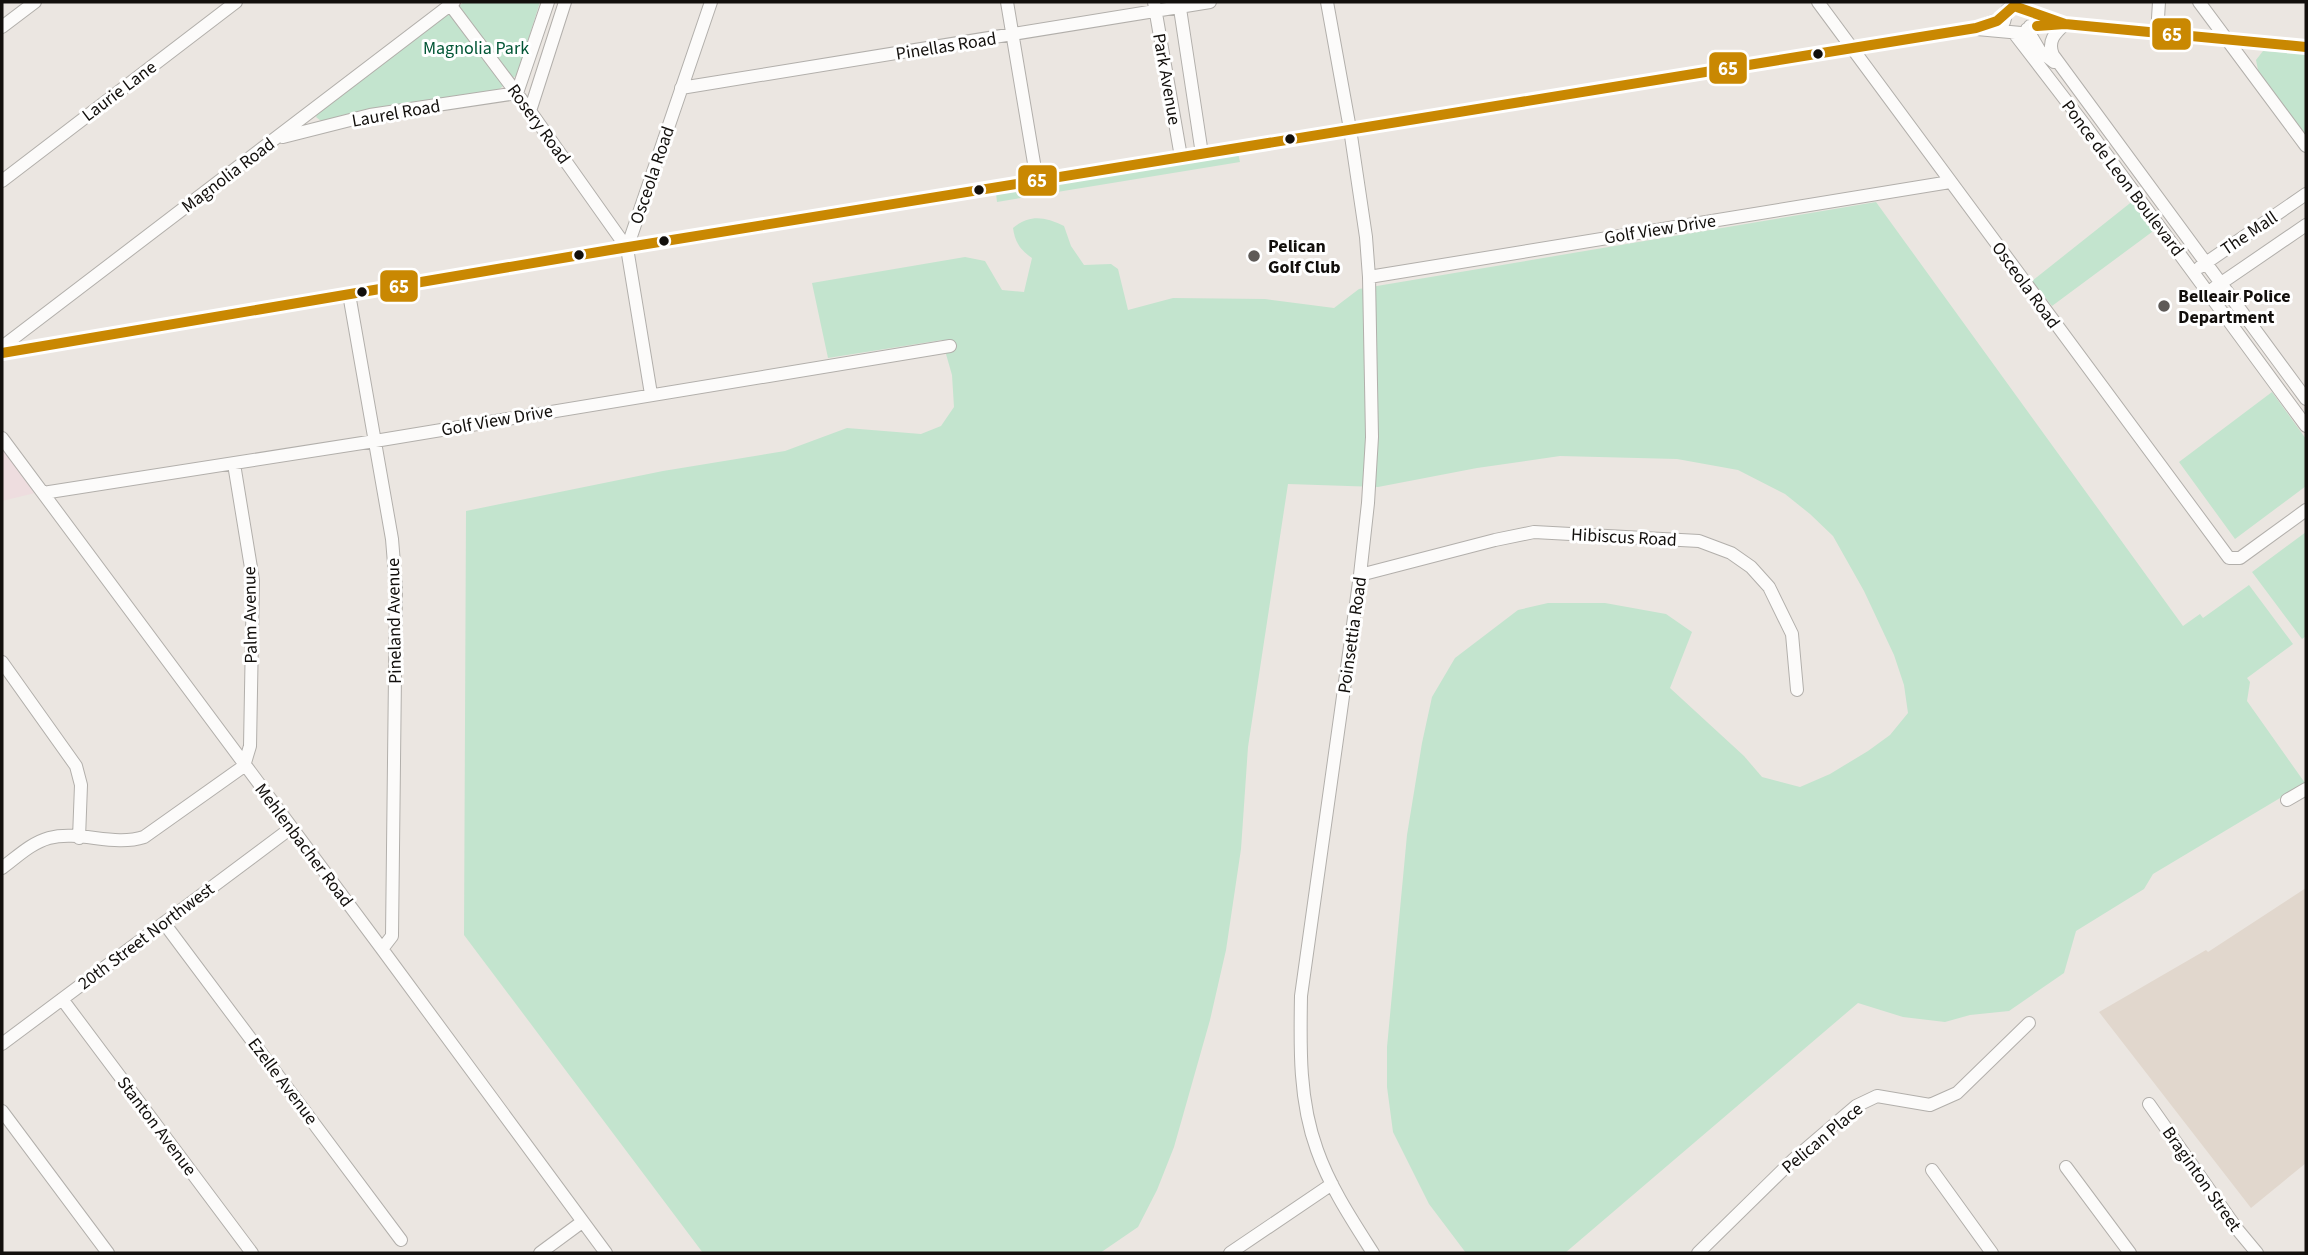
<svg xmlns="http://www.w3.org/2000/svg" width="2308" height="1255" font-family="'Source Sans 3',sans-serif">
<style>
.commercial{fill:#eedddf}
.built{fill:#e1d7cd}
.green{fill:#c3e4ce}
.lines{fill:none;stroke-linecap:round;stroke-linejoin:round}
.minor-casing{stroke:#b2afab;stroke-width:14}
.minor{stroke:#fcfbfa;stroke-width:12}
.bus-1-casing{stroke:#fff;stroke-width:16}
.bus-1{stroke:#c98802;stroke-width:10}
.bus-dot{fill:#120f0c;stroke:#fff;stroke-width:2.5}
.poi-dot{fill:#5e5a57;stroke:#fff;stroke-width:2.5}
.labels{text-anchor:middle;stroke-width:6;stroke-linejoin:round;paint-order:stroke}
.street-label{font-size:18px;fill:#120f0c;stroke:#fff}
.park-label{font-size:18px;fill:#015535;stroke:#fff}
.poi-label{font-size:18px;font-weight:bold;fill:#120f0c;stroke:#fff;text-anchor:start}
.line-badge{stroke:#fff;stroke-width:2.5}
.badge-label{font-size:19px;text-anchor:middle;font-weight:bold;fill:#fff}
</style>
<rect width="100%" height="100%" fill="#ebe6e1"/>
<!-- commercial -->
<path class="commercial" d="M2 448 35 493 2 501Z"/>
<!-- built -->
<path class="built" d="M2306 888V1163L2251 1208 2099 1012 2206 950 2208 952Z"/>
<!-- green -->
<path class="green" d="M464 2H540L517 75 498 90 321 121 316 117 319 111Z
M2263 51 2306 54V137L2258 70 2256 60Z
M1238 153 1240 162 997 202 996 193Z
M2134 200 2156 229 2052 306 2032 281Z
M1876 202 2183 626 2200 614 2203 618 2249 585 2293 644 2247 678 2250 682 2247 701 2305 783 2153 874 2144 889 2076 931 2064 973 2009 1011 1970 1015 1945 1022 1903 1017 1858 1003 1565 1253H1466L1429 1204 1393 1132 1387 1087V1047L1407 835 1422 743 1432 697 1455 658 1518 610 1548 603H1605L1666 614 1692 632 1670 688 1744 756 1762 777 1800 787 1830 774 1868 751 1890 735 1908 713 1904 685 1894 655 1864 591 1833 536 1810 514 1785 494 1738 470 1677 459 1560 456 1477 468 1378 487 1288 484 1248 747 1241 849 1226 950 1210 1020 1174 1147 1157 1190 1138 1227 1100 1253H703L464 935 466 511 663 471 785 451 847 428 921 434 941 426 954 407 952 375 942 340 828 358 812 283 965 257 985 261 1002 290 1024 292 1032 258C1020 250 1015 242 1013 228 1030 214 1045 217 1064 226L1071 246 1084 265 1111 264 1118 269 1128 310 1173 298 1265 299 1334 308 1359 289Z
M2272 392 2306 439V486L2235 539 2179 462Z
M2306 532V636L2302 639 2252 572Z"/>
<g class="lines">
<defs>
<path id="minor" d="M448 2 530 111 627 248
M1007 2 1037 181
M1154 2 1181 157
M1179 2 1202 154
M1327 2 1350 129 1366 237 1369 277 1372 437 1368 503 1360 575 1301 996C1300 1048 1299 1101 1317 1150 1330 1187 1352 1220 1373 1253
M1818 2 2229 558H2240L2306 510
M2199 2 2306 146
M2004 22 2007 10 2013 6H2020L2029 12 2058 22
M2065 24C2055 33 2047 41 2053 55L2306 399
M2030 26 2065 24 2306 47
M2 27 35 2
M1977 29 2021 33
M2027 29 2040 51 2054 62
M2014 33 2084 124 2306 426
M2157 34 2159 2
M681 88 1210 2
M530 111 565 2
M283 137 370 115 517 93 548 2
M2 181 236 2
M2200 267 2306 194
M1369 277 1950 182
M2214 288 2306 225
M349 294 392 539 396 588 392 936 382 949
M2 347 454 2
M2 353 610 250 1976 28 2004 17
M651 394 627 248 711 2
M2 438 382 949 606 1253
M43 493 375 441 950 346
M1360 575 1495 540 1534 532 1699 541 1731 553 1751 567 1769 587 1792 634 1797 690
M2 662 76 766 81 785 79 838
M2287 800 2306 789
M2 868C17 857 31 843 49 838 80 830 113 847 144 837L244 766 250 746 253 580 234 464
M164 923 401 1240
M62 999 252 1253
M2 1044 291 828
M2149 1104 2237 1229 2257 1253
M2 1111 108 1253
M2066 1167 2130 1253
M1932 1170 1992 1253
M540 1253 582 1222
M1230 1253 1332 1184
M1698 1253 1794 1159 1856 1106 1877 1096 1930 1105 1957 1093 2029 1023"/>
</defs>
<!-- minor casing -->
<use href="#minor" class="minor-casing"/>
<!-- minor -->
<use href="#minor" class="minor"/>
<defs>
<path id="bus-1" d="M2037 26 2065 24 2306 47
M2 353 610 250 1976 28 1997 21 2014 6 2065 24"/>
</defs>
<!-- bus-1 casing -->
<use href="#bus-1" class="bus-1-casing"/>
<!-- bus-1 -->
<use href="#bus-1" class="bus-1"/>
</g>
<!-- markers -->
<g class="bus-dot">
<circle cx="1818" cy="54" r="6"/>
<circle cx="1290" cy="139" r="6"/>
<circle cx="979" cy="190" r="6"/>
<circle cx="664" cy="241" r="6"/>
<circle cx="579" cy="255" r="6"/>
<circle cx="362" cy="292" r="6"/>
</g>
<g class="poi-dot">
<circle cx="1254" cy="256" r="7"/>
<circle cx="2164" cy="306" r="7"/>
</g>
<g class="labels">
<!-- street labels -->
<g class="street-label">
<text transform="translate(946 46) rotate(-9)" y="6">Pinellas Road</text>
<text transform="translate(1167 79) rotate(80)" y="6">Park Avenue</text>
<text transform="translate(119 91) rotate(-37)" y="6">Laurie Lane</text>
<text transform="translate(396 113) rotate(-10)" y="6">Laurel Road</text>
<text transform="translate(539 124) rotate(54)" y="6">Rosery Road</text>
<text transform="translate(228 175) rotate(-37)" y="6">Magnolia Road</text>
<text transform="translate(652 175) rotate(-71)" y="6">Osceola Road</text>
<text transform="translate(2123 178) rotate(53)" y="6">Ponce de Leon Boulevard</text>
<text transform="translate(1660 229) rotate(-9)" y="6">Golf View Drive</text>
<text transform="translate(2249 233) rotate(-34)" y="6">The Mall</text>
<text transform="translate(2026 285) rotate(54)" y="6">Osceola Road</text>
<text transform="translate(497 420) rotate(-10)" y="6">Golf View Drive</text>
<text transform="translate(1624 537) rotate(3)" y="6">Hibiscus Road</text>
<text transform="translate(250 615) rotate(-91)" y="6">Palm Avenue</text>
<text transform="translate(394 621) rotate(-91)" y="6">Pineland Avenue</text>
<text transform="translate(1352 635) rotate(-82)" y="6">Poinsettia Road</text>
<text transform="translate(304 845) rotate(53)" y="6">Mehlenbacher Road</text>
<text transform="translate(146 936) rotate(-37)" y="6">20th Street Northwest</text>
<text transform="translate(283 1081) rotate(53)" y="6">Ezelle Avenue</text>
<text transform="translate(157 1126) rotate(53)" y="6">Stanton Avenue</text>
<text transform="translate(1822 1138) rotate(-40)" y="6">Pelican Place</text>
<text transform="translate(2202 1179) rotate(55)" y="6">Braginton Street</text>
</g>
<!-- park labels -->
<g class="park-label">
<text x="476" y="54">Magnolia Park</text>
</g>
<!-- poi labels -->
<g class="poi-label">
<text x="1268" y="252">Pelican<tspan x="1268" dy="21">Golf Club</tspan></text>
<text x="2178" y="302">Belleair Police<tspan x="2178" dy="21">Department</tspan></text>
</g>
</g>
<g class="line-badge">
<rect x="2151" y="17" width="41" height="34" rx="7" fill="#c98802"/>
<rect x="1708" y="51" width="40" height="34" rx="7" fill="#c98802"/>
<rect x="1017" y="164" width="41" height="33" rx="7" fill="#c98802"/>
<rect x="379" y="269" width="40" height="34" rx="7" fill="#c98802"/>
</g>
<g class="badge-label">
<text x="2172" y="41">65</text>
<text x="1728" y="75">65</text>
<text x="1037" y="187">65</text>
<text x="399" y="293">65</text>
</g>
<!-- border -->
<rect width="2308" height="1255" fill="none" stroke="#120f0c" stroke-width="7"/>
</svg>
